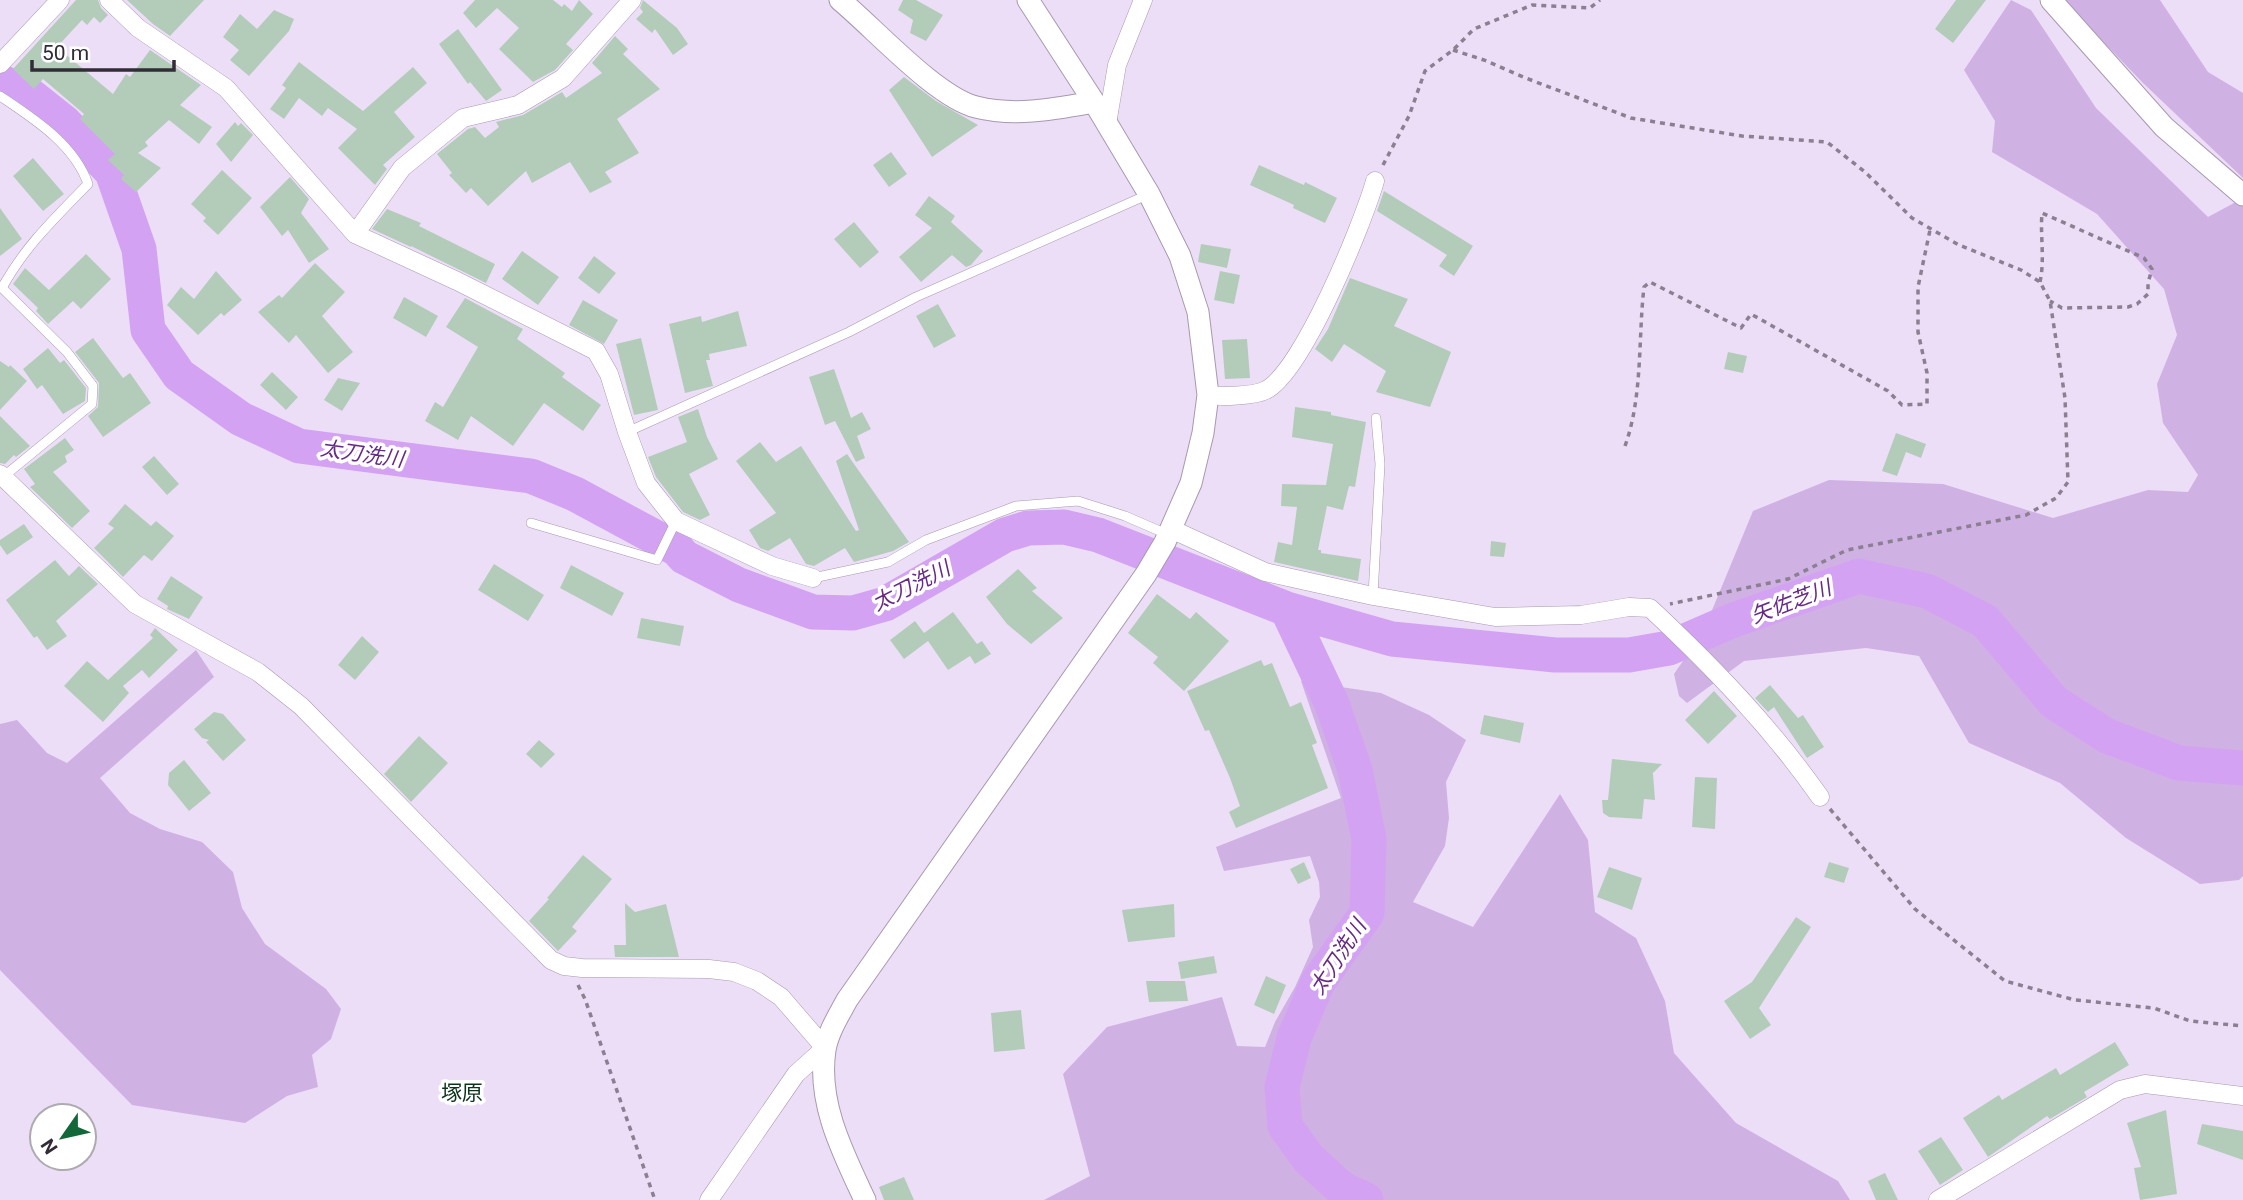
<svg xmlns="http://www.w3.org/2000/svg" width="2243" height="1200" font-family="Roboto,'Noto Sans JP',sans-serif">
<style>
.green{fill:#d0b1e4}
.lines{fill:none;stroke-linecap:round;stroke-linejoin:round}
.river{stroke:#d4a2f2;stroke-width:35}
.building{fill:#b3ccba}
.service-casing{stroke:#a799b0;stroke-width:10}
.minor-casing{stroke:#a799b0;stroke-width:19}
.tertiary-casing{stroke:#a799b0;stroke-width:23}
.path{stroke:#8a8091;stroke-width:3.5;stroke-dasharray:5 5;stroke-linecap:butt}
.service{stroke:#fff;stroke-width:9}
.minor{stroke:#fff;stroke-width:18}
.tertiary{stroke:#fff;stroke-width:21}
.labels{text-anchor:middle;stroke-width:7;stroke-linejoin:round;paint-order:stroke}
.water-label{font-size:21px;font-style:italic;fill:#672a86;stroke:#fff}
.neighbourhood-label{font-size:21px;fill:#0d331c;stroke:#fff}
</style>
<rect width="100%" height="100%" fill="#eddef7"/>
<!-- green -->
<path class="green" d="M2011 0 2031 10 2096 108 2208 217 2234 203 2243 179V876L2239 880 2200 884 2126 838 2060 783 1969 743 1919 656 1866 648 1744 661 1687 703 1679 696 1674 674 1703 632 1753 511 1829 480 1943 484 2053 518 2148 490 2188 492 2198 475 2163 423 2157 384 2177 335 2164 289 2097 214 1992 152 1995 121 1964 70Z
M2063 0H2160L2208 72 2243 93V178L2143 83Z
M196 650 214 677 100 778 130 813 160 829 202 842 233 872 242 908 265 944 326 989 341 1009 331 1039 312 1055 318 1087 287 1096 245 1123 132 1105 0 970V724L17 720 47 753 67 763Z
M1301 681 1381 693 1429 715 1466 740 1446 782 1449 818 1445 846 1413 902 1473 927 1560 794 1588 840 1595 912 1636 938 1665 1001 1674 1053 1736 1123 1838 1181 1850 1200H1044L1090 1176 1063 1074 1107 1027 1222 997 1237 1046 1265 1047 1275 1022 1295 987 1313 947 1309 920 1320 897 1319 882 1310 856 1224 871 1216 847 1341 798Z"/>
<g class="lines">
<!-- river -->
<path class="river" d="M0 81 31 96 65 123 112 172 139 249 148 330 179 375 241 419 299 446 531 476 575 494 677 549 684 557 739 585 813 612 853 613 885 604 1005 535 1028 528 1064 527 1098 535 1287 609 1392 639 1555 655H1629L1669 648 1731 621 1859 576 1927 591 1985 621 2054 702 2107 736 2179 763 2243 768
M1287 609 1332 704 1355 770 1369 839 1367 913 1318 982 1294 1038 1282 1087 1285 1126 1308 1158 1342 1189 1366 1200"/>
</g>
<!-- building -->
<path class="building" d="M76 0H98L101 8 108 15 100 23 94 17 87 25 82 20 57 47 113 94 126 74 130 77 150 50 201 85 180 105 212 127 199 144 169 120 145 142 148 146 138 153 161 168 136 192 121 179 124 175 108 160 115 154 80 119 84 114 43 79 34 89 13 69Z
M127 0H204L170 36 153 24Z
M475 0H553L562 7 564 4 572 11 579 0 593 14 566 44 573 50 555 70 533 82 499 49 519 28 497 8 476 28 463 13Z
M643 0 677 28 688 44 673 55 655 29 652 33 636 19 643 12 640 8Z
M903 0H916L943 15 926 41 910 33 913 20 898 10Z
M1956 0H1986L1953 43 1935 29Z
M274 10 294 19 289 31 249 76 230 60 239 50 223 37 240 14 257 29Z
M458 29 502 90 486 101 470 82 468 84 439 44Z
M615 36 628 49 623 54 660 89 617 119 639 153 605 172 612 182 590 193 570 162 532 183 526 171 488 206 471 188 466 193 449 175 452 173 437 154 468 129 475 127 485 138 499 127 496 122 523 115 562 92 566 98 602 73 592 63Z
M299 62 363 111 413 67 427 83 394 112 415 137 383 165 387 169 375 185 338 148 357 129 328 108 322 116 299 98 284 119 270 109 286 88 282 85Z
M904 77 936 101 978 125 932 157 889 90Z
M235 122 238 126 241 123 253 135 231 162 216 144Z
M891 152 907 174 889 187 873 165Z
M33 158 64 194 43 211 13 176Z
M1259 165 1304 185 1305 182 1337 198 1325 223 1293 208 1294 205 1250 185Z
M222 170 252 198 218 235 203 221 206 218 191 204Z
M290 177 309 199 301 213 329 249 309 263 288 230 282 236 260 207Z
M1384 191 1473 246 1454 276 1439 266 1447 255 1377 211Z
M929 196 955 216 951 222 983 251 971 265 966 267 952 255 921 282 899 257 932 228 915 215Z
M0 208 22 239 0 256Z
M387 209 421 223 419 226 495 264 486 283 411 246V247L372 229Z
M854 222 879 252 860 268 834 239Z
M1201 244 1231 249 1227 268 1198 262Z
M522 251 559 277 538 305 502 279Z
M86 254 111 279 81 309 73 301 48 324 36 311 38 308 13 284 25 268 49 290Z
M594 256 616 273 599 294 578 278Z
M315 263 345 292 322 316 353 352 328 373 296 335 289 343 258 312 279 295 282 298Z
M216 271 242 300 224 316 221 313 198 335 167 305 181 287 194 299Z
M1220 271 1240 275 1234 304 1214 300Z
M1350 278 1408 299 1394 326 1451 352 1430 407 1376 392 1386 371 1344 344 1332 362 1315 349 1328 329Z
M404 297 438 316 426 337 393 318Z
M465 298 523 329 517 339 565 373 562 377 601 405 583 431 544 403 513 446 471 416 458 440 425 421 435 402 443 407 478 347 446 327Z
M583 300 618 320 604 344 569 325Z
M938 304 956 336 934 348 916 316Z
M738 311 747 346 709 354 710 360H706L713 386 685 393 669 324 701 316 702 322Z
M93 338 123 378 130 373 151 403 103 437 88 416 98 407 99 383 75 352Z
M641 338 658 410 634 415 616 344Z
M1247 339 1250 378 1225 379 1222 340Z
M48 348 60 363 64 360 86 388 85 401 63 414 42 385 37 389 23 369Z
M1728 352 1747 356 1743 373 1724 369Z
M0 361 9 367 10 365 27 381 0 410Z
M834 369 851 418 862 412 871 429 857 436 865 458 856 462 835 421 825 425 809 377Z
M272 372 298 397 286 410 260 385Z
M338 378 360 383 342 411 324 400Z
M1295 407 1331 412V415L1366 422 1355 487 1349 486 1343 510 1327 506 1318 550H1321V553L1361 559 1358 581 1274 562 1278 542 1292 545 1297 507 1281 506 1282 484 1326 485 1333 444 1292 437Z
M698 409 707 437 718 459 689 474 710 515 700 520 683 512 656 477 648 457 687 442 678 417Z
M0 416 30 446 16 457 14 455 5 464 0 463Z
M1896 433 1926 444 1921 458 1906 452 1897 476 1882 471Z
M65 438 74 450 65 456 67 462 53 472 90 511 72 528 30 487 35 484 24 469Z
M760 442 776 462 801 446 856 531 859 530 836 461 847 454 909 542 893 551 854 562 845 548 814 566 806 564 790 538 768 551 760 548 749 530 776 513 736 461Z
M154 456 179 484 167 495 142 467Z
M125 504 151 526 156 521 174 536 152 561 144 555 123 577 94 548 114 528 108 524Z
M24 524 33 537 7 555 0 545V540Z
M1491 541 1506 543 1504 557 1490 556Z
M55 560 69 576 79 566 98 584 56 621 67 636 47 650 37 636 34 638 6 600Z
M494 564 544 595 528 621 478 590Z
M571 565 624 593 612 616 560 588Z
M1018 569 1037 588 1032 591 1063 618 1031 644 1007 624 986 597Z
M171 576 203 597 189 619 167 609 168 606 157 599Z
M1157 594 1190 619 1196 612 1229 641 1184 691 1153 663 1158 657 1128 633Z
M953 612 977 644 982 641 991 654 975 664 970 656 948 670 928 641 904 659 890 640 915 621 924 633Z
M641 618 684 626 680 646 637 638Z
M155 628 178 650 149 678 142 670 123 686 129 693 103 722 64 686 87 661 108 680 153 638 150 635Z
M362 636 379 652 355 680 338 665Z
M1261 660 1264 666 1272 663 1290 707 1301 702 1317 743 1312 745 1328 788 1236 828 1229 812 1240 806 1230 778 1209 730 1205 731 1187 691Z
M1770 685 1798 718 1803 715 1824 747 1807 758 1774 707 1768 712 1755 698Z
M1714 691 1737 716 1708 744 1685 720Z
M214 712 223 714 246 740 223 761 206 742 209 740 202 738 194 729Z
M1484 715 1524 723 1520 743 1480 734Z
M419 736 448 763 411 802 384 774Z
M539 740 555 754 541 768 526 754Z
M1612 759 1662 764 1652 774H1653L1655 800 1644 799 1642 819 1609 817 1603 813 1602 800H1608Z
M184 760 211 793 189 811 168 785 169 773Z
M1695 777 1717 778 1715 829 1692 827Z
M583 855 612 879 572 927 577 931 558 951 529 921 549 899 547 898Z
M1304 862 1311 878 1298 884 1290 869Z
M1829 862 1849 868 1844 883 1824 877Z
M1609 867 1642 878 1632 910 1597 897Z
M625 903 635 912 666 904 679 957H615L614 945H626Z
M1174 904 1175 937 1128 942 1122 910Z
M1796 917 1811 927 1759 1008 1771 1025 1750 1039 1724 1001 1752 982Z
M1214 956 1217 973 1181 979 1178 962Z
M1266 976 1286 985 1274 1014 1254 1005Z
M1146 981H1185L1188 1001 1149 1002Z
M1021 1010 1025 1049 994 1052 991 1013Z
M2115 1042 2129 1065 2084 1092 2087 1097 2050 1119 2047 1116 1988 1157 1963 1118 1999 1095 2002 1100 2056 1068 2060 1075Z
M2166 1110 2177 1194 2140 1200 2134 1168 2141 1167 2127 1123Z
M2202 1124 2243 1131V1160L2197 1144Z
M1941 1137 1963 1170 1940 1185 1918 1151Z
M1885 1173 1898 1200H1876L1868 1181Z
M904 1177 914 1200H884L879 1187Z"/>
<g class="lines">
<defs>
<path id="service" d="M0 96C34 119 74 144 88 184 55 218 25 246 2 288L67 352 93 386 92 404 3 477
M627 432 849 332 916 297 1147 195
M531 523 657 560 676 521
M813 578 888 562 926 540 1016 506 1078 501 1125 516 1169 535
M1373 596 1380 464 1376 418"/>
<path id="minor" d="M109 0 138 28 226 88 355 234 457 281 596 351 609 374 627 432 646 483 676 521 772 566 813 578
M0 64 60 0
M1107 124 1117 65 1143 0
M355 234 402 168 463 118 518 105 563 78 632 0
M1208 395C1220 397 1255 396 1266 390 1303 371 1363 223 1375 181
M0 474 135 604 258 672 301 706 551 960 564 966 582 968 709 969 734 972 757 981 781 997 825 1048 796 1074 709 1200
M1171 529 1265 572 1373 596 1495 617 1581 615 1629 607 1650 608C1712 666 1771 727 1820 797
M1938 1200 2120 1090 2145 1084 2243 1096"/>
<path id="tertiary" d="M840 0C874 28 936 97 976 107 1015 117 1055 109 1094 102
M2051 0 2164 127 2243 195
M865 1200C843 1153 817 1103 825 1050 828 1032 839 1015 847 1000L1146 574 1165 542 1191 483 1203 433 1208 395 1198 312 1180 256 1149 194 1094 102 1028 0"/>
</defs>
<!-- service casing -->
<use href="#service" class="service-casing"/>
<!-- minor casing -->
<use href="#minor" class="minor-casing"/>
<!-- tertiary casing -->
<use href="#tertiary" class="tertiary-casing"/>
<!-- path -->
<path class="path" d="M1453 50 1484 60 1523 77 1631 118 1742 136 1827 142 1865 172 1912 218 1959 245 2021 270 2040 282 2050 301 2065 398 2068 482 2056 498 2026 515 1847 550 1788 579 1670 604
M1383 165 1409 116 1425 71 1453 50 1474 29 1532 5 1590 8 1600 0
M2040 282C2045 259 2040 236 2042 213L2144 258 2152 269 2148 283V294L2137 304 2128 307 2062 308 2050 301
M1625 446C1643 396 1638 339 1644 287L1650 282 1741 328 1751 314 1888 391 1902 405 1927 404V373L1918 332V287L1930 230
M1830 809 1915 909 2005 981 2075 1000 2154 1008 2190 1021 2243 1026
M578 985 585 999 655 1200"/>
<!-- service -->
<use href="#service" class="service"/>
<!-- minor -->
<use href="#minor" class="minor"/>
<!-- tertiary -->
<use href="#tertiary" class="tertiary"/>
</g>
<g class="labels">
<!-- water labels -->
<g class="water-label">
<text transform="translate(362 454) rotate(8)" y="7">太刀洗川</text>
<text transform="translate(911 586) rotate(-27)" y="7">太刀洗川</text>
<text transform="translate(1791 602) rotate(-21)" y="7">矢佐芝川</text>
<text transform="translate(1338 957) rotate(-57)" y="7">太刀洗川</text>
</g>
<!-- neighbourhood labels -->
<g class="neighbourhood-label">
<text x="462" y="1100">塚原</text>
</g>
</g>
<!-- north arrow -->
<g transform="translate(63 1137) rotate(236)"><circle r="33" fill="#ffffff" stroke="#adabaf" stroke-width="2"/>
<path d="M0-5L12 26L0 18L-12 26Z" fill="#136839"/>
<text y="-10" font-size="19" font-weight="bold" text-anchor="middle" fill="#322c36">N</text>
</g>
<!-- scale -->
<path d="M32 60v10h142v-10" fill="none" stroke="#322c36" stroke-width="3.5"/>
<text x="42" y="60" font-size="21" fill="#322c36" stroke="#ffffff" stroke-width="5" paint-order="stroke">50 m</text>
</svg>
